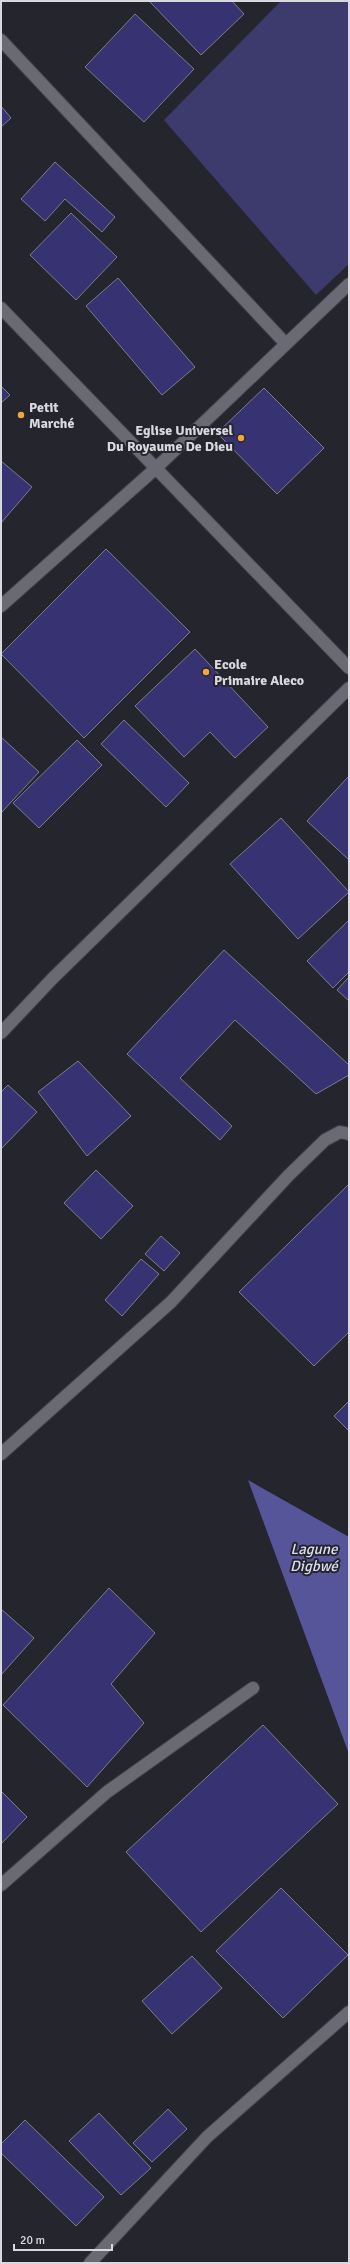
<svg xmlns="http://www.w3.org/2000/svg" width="350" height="2264" font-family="Signika,sans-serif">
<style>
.green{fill:#3d3b6d}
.water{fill:#575599}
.building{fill:#373272;stroke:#7d7d88}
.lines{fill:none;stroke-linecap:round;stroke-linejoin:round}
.street-casing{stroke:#43434a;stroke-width:14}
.street{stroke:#696a74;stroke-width:12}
.poi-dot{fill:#efa73d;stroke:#25252e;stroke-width:1.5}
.labels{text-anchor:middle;stroke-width:4;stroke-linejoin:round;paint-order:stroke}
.poi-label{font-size:14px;font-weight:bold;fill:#d8d9df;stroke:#25252e;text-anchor:start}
.water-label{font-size:15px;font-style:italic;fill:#dbdcf0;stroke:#25252e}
</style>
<rect width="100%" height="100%" fill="#25252e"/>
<!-- green -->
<path class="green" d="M281 1H349V264L316 295 164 120Z"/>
<!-- water -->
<path class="water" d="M248 1480 349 1537V1754Z"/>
<!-- building -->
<path class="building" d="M149 1H232L244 14 201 55Z
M135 14 194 69 144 122 85 67Z
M1 106 11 118 1 127Z
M55 162 115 217 102 232 65 199 45 221 21 199Z
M71 213 117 257 76 300 30 255Z
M118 278 195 367 162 395 86 306Z
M1 386 10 395 1 403Z
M264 388 324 448 277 494 217 433Z
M1 461 32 487 1 523Z
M106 549 190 632 84 738 1 654Z
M195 649 268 727 235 758 210 732 184 757 135 706Z
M124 720 189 783 166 807 101 744Z
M1 737 39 772 1 813Z
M77 740 102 765 39 828 13 803Z
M349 776V860L307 821Z
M281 818 349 892 298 939 230 864Z
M349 920V972L333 988 307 961Z
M224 950 349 1065V1075L316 1094 235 1020 180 1078 232 1126 220 1140 127 1054Z
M348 978 349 979V1001L337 990Z
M78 1061 131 1116 87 1156 38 1092Z
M8 1085 37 1112 1 1149V1092Z
M96 1170 133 1206 101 1239 64 1203Z
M349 1184V1332L314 1366 239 1292Z
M161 1236 180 1253 164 1271 145 1254Z
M141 1259 159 1274 122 1316 105 1300Z
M349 1401V1431L334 1416Z
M109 1588 155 1633 111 1684 144 1723 87 1787 3 1705Z
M1 1609 34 1638 1 1675Z
M263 1725 338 1804 201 1932 126 1852Z
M1 1791 27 1817 1 1844Z
M281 1888 348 1955 283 2018 216 1951Z
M192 1956 222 1988 172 2034 142 2001Z
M168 2109 187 2129 152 2162 133 2143Z
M99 2113 151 2168 121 2195 69 2141Z
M25 2120 104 2197 76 2226 1 2153V2144Z"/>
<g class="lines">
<defs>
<path id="street" d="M1 40 286 344
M1 308 349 668
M1 606 155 469 349 284
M1 1033 52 979 349 688
M1 1454 171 1302 288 1176 325 1140 340 1132 349 1134
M1 1885 107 1792 253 1688
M90 2263 207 2137 349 2012"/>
</defs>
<!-- street casing -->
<use href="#street" class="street-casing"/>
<!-- street -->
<use href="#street" class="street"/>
</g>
<!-- markers -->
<g class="poi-dot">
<circle cx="21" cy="415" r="4"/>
<circle cx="241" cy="438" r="4"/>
<circle cx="206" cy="672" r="4"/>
</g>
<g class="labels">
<!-- poi labels -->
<g class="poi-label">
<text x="29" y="412">Petit<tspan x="29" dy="16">Marché</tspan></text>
<text x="233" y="435" text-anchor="end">Eglise Universel<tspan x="233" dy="16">Du Royaume De Dieu</tspan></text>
<text x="214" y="669">Ecole<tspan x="214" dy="16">Primaire Aleco</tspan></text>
</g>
<!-- water labels -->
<g class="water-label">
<text x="314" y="1554">Lagune<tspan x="314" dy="17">Digbwé</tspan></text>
</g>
</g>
<!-- border -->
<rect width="350" height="2264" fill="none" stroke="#d8d9df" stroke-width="4"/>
<!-- scale -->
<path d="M14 2244v6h98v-6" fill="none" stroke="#d8d9df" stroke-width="2"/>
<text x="20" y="2244" font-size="12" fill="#d8d9df" stroke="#25252e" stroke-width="3" paint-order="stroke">20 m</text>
</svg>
